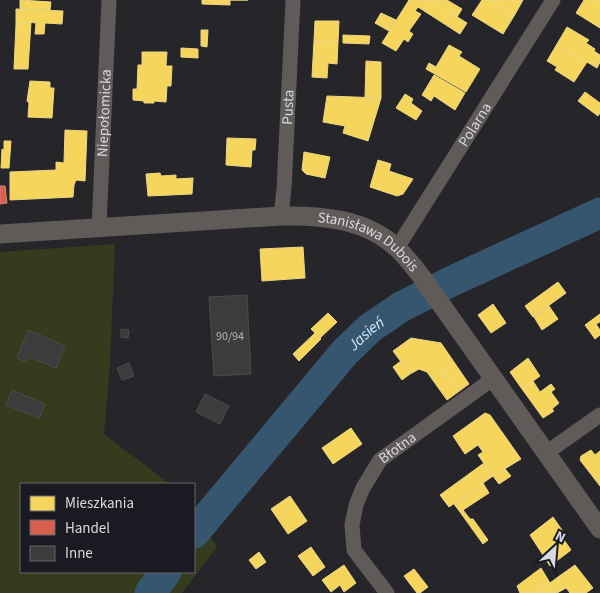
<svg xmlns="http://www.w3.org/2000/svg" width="600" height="593" font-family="'Source Sans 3',sans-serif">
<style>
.green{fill:#353b1d}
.homes{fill:#f6d55c;stroke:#edd683}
.shops{fill:#d6604d;stroke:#d78478}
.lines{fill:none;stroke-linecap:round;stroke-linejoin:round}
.river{stroke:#36566f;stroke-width:31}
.building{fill:#3d3b3c;stroke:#4c4a4c}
.minor{stroke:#605b59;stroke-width:15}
.tertiary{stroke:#605b59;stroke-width:19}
.labels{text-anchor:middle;stroke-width:5;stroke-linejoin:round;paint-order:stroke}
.number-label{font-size:12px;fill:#b1b2b6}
.street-label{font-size:15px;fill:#d8d9de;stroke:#1a1a22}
.water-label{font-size:16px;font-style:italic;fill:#cfe6f9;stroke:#1a1a22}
</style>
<rect width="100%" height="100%" fill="#25252a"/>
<!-- green -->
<path class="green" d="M115 244 110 365 104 434 170 484H21V572H194V511L217 547 182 593H0V252Z"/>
<!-- homes -->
<path class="homes" d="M20 0 51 2 50 10 20 9Z
M202 0H248H230V5L202 4Z
M409 0H430L467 23 460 34 418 7 415 11 421 14 409 31 413 34 408 42 404 39 396 51 382 43Z
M430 0H447L462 9 457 17Z
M482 0H489L514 16 503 34 472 15Z
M489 0H523L514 16Z
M584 0H600V28L576 13Z
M16 9 63 11 62 24 45 23 44 34H35L36 23 28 22 23 24H16Z
M381 13 396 20 389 31 375 23Z
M315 21H339L338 42 314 41Z
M28 22H31L28 69H14L16 24H23Z
M567 27 589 40 586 43 595 49 594 51 600 55V62L597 68 557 44Z
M201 30H208L207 47 201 46Z
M343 35 370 36 369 44 343 43Z
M314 41 338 42 337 64 328 63 327 78 312 77Z
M557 44 587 62 574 82 555 70 557 67 547 61Z
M449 45 462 52 459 56 480 69 466 92 426 69 429 63 436 67Z
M181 48 198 49V58L181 57Z
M142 52H167L166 66H172L171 86H167L166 102 154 101V103H144V101L133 100V89H137L138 65H142Z
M366 61 381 62V98L365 97Z
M434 75 465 93 455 110 434 96 431 101 422 95Z
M30 81 50 82V88H54L52 118 28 117 29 103 27 101Z
M585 92 600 103V113L598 116 578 101Z
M405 94 413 99 411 103 422 111 416 120 396 108Z
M327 96 381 98 368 141 343 133 345 126 323 122Z
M65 130 87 131 85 181 76 180 74 185 73 197 10 200V172L56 170V162L64 163Z
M227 138 256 139 255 150H252L251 167 226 165Z
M4 141H11L9 168H1L2 149 4 150Z
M304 152 330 157 325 178 306 174 302 170Z
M378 160 391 164 389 171 413 179 403 194 397 196 370 187Z
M160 173 161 176 176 175V179L193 178 192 194 148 196 146 174Z
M303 247 305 278 262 281 260 249Z
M558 282 566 293 533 317 525 306Z
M493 304 506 323 491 333 478 315Z
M549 306 558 319 542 330 534 317Z
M328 313 337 322 320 338 311 329Z
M600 314V322L596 324 600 330V335L595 339 585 325Z
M315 333 321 339 299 361 293 354Z
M411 338 441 343 454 362 432 379 427 372 419 369 410 374 393 351Z
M528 358 540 376 522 389 510 372Z
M401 361 410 374 402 380 393 367Z
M454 362 469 384 458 392 443 370Z
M443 370 458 392 447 400 432 379Z
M533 381 540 392 551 384 555 389 551 392 559 403 552 409 554 411 543 418 522 389Z
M485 413 490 415 521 459 493 476 478 455 483 452 478 445 465 454 453 436Z
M351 428 362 444 333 464 322 448Z
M591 450 595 455 600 451V486L580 460 581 456Z
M484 463 493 476 449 507 440 495Z
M505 469 511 476 499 484 493 476Z
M483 483 489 493 460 512 454 504Z
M290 496 307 521 288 534 271 509Z
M463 510 470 519H473L488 540 483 544 460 512Z
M553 517 564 533 562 537 571 550 550 566 530 535Z
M311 547 325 567 313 576 298 556Z
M259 552 266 562 256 569 249 560Z
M344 565 356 583 344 592 340 585 331 592 322 580Z
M575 565 593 588 586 593H570L558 577Z
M541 568 550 583 534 593H520L517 586Z
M414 569 428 587 420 593H417L404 576Z
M558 577 566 588 557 593 550 583Z
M550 583 556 592 555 593H534Z"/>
<!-- shops -->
<path class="shops" d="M0 186H5L7 203 0 204Z"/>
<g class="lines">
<!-- river -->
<g class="river">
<path id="s1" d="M194 533 345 352 370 328 401 307 452 281 600 213"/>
<path d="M150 593 166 572"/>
</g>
</g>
<!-- building -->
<path class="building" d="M247 295 251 374 214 376 209 297Z
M121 329 129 330 128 338 121 337Z
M28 330 65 346 56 368 29 357 26 362 17 358Z
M129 363 134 376 122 380 117 368Z
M12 390 45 404 39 418 6 405Z
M205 394 229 406 220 424 196 412Z"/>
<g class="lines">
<!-- minor -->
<g class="minor">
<path id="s2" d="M281 216 284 189 293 0"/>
<path id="s3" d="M99 227 109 0"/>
<path id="s4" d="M397 248 553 0"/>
<path d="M546 453 600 415"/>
<path id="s5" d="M387 593 354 550 352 525 356 505 363 488 380 460 494 378"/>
</g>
<!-- tertiary -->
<path class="tertiary" id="s6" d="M0 234 281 216C322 215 367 219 398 249 407 258 414 267 421 276L600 529"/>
</g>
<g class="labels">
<!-- number labels -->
<g class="number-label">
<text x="230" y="340">90/94</text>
</g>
<!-- street labels -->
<g class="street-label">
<text dy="5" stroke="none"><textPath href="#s2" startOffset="109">Pusta</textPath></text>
<text dy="5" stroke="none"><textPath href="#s3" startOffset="114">Niepołomicka</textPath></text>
<text dy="5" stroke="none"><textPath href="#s4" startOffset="146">Polarna</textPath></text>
<text dy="5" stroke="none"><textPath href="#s6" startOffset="376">Stanisława Dubois</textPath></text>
<text dy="5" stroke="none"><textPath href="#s5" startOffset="172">Błotna</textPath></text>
</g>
<!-- water labels -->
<g class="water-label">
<text dy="6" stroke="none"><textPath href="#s1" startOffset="264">Jasień</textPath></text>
</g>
</g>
<!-- legend -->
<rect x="20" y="483" width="175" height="90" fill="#1a1a22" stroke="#66666d"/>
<rect x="30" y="496" width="25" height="15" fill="#f6d55c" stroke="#66666d"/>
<text x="65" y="508" font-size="15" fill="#d8d9de">Mieszkania</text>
<rect x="30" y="520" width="25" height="15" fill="#d6604d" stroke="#66666d"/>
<text x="65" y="533" font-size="15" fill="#d8d9de">Handel</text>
<rect x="30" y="546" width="25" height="15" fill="#3d3b3c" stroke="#66666d"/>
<text x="65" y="558" font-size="15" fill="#d8d9de">Inne</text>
<!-- north arrow -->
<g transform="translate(555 548) rotate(26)" stroke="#1a1a22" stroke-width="4" paint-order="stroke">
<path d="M0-4L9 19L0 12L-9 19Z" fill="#d8d9de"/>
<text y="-8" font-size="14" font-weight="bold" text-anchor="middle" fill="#d8d9de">N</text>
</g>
</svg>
